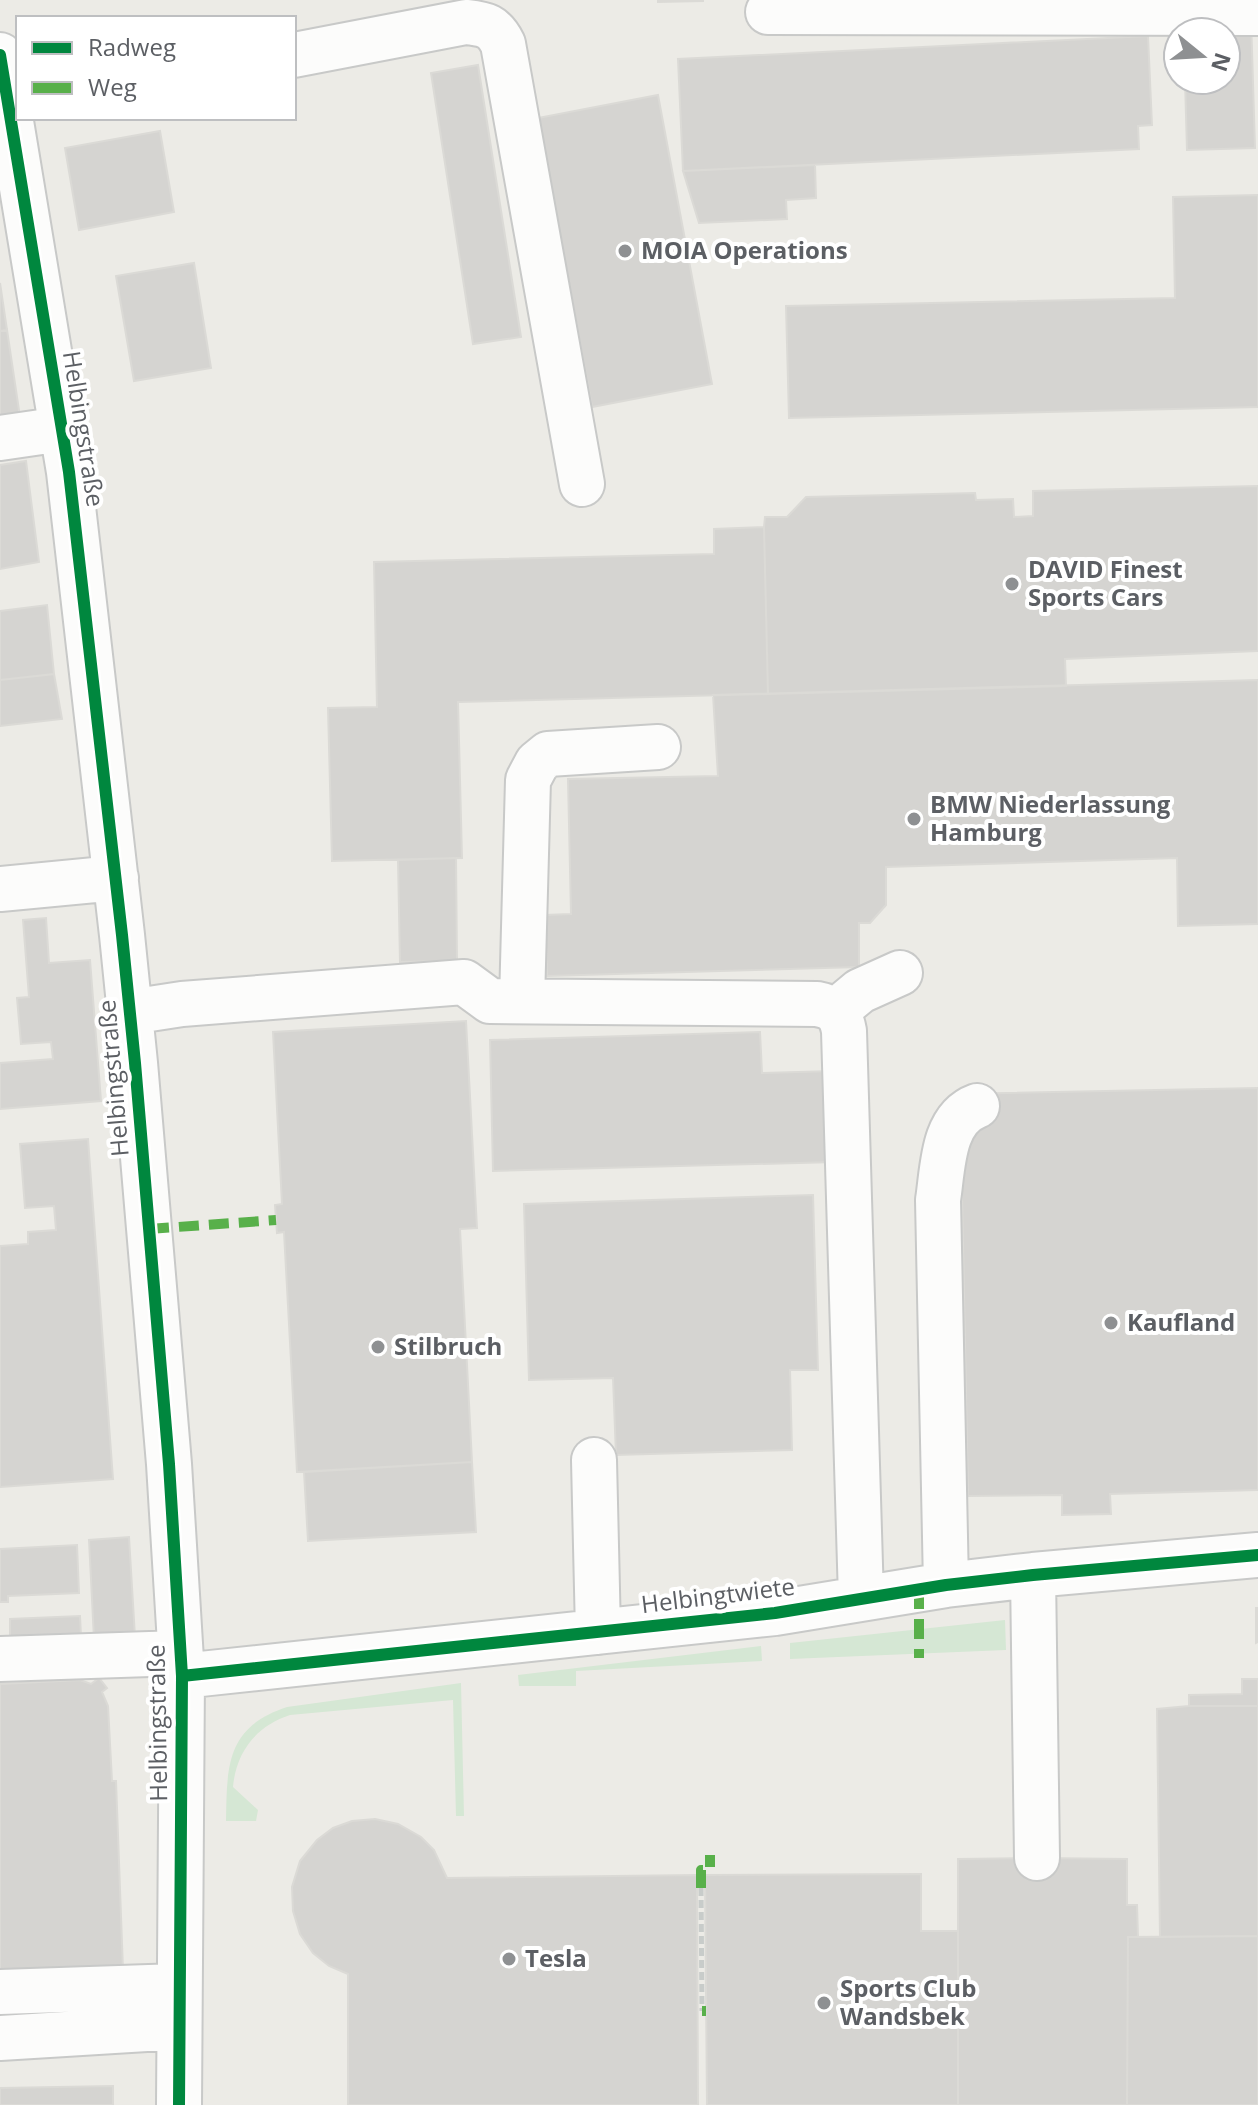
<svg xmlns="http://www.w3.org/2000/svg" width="1258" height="2105" font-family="'Open Sans',sans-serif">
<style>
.green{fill:#d5e7d4}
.building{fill:#d5d4d1;stroke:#dbdad6;stroke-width:2}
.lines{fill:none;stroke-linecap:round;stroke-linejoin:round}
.minor-casing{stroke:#c8c9c8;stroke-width:48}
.path{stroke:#c8ccca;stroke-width:5;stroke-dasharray:8 4;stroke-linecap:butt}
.minor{stroke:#fcfcfb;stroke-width:44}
.quiet{stroke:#58b04a;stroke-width:10;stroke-dasharray:20 10;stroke-linecap:butt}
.cycleway-casing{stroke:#fff;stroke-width:17}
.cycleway{stroke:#00873e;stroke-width:12}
.poi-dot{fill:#8e9092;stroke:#fff;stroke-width:3}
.labels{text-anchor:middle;stroke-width:8;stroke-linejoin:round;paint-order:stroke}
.poi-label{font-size:24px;font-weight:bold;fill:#5c5f64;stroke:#fff;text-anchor:start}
.street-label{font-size:24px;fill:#5c5f64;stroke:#fff}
</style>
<rect width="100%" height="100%" fill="#ecebe6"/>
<!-- green -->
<path class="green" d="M1005 1620 1006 1650 790 1659V1643Z
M761 1646 762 1661 576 1671V1686H519L518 1675Z
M461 1683 464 1816H456L453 1700 290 1715C256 1726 236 1752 233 1787L258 1810 256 1821H226C227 1766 226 1727 287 1707Z"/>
<!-- building -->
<path class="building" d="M658 0H703V1L658 2Z
M1251 18 1255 148 1187 150 1185 80H1226V32Z
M1148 36 1152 125 1138 126 1139 149 683 171 678 59Z
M478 65 521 337 473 344 431 73Z
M658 95 712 384 592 407 538 118Z
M160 131 174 212 79 230 65 148Z
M815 165 816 198 786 200 787 219 699 223 683 171Z
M1258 195V407L789 418 786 306 1175 298 1173 197Z
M194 263 211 368 134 381 116 276Z
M0 283 7 330 0 331Z
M7 330 20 417 0 420V331Z
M26 461 39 562 0 569V465Z
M1258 486V651L1065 659 1066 686 768 694 764 527 765 517H787L806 497 975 493 976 500 1013 499 1014 517 1033 516V491Z
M764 527 768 694 458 702 462 858 332 861 328 708 377 707 374 562 714 554V529Z
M47 605 54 674 0 680V611Z
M54 674 62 719 0 726V680Z
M1258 680V924L1178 926 1177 858 886 867V905L870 923H859V967L547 976 545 915 571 914 568 779 718 776 713 695Z
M456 858 457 961 400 962 398 860Z
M46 918 49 963 90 960 101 1101 0 1109V1063L53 1059 51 1042 21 1044 17 998 29 997 23 920Z
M466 1021 477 1228 460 1229 472 1462 297 1472 284 1232 277 1233 275 1205 282 1204 273 1032Z
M760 1032 762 1073 833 1071 835 1162 493 1171 490 1040Z
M1258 1088V1490L1110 1494 1111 1514 1062 1515V1495L968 1496 960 1094Z
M88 1139 113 1479 0 1487V1246L28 1244V1232L56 1230 54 1206 25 1208 20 1144Z
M813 1195 818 1370H790L792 1450 616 1455 613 1378 529 1380 524 1204Z
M472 1462 476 1532 308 1541 304 1472Z
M129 1537 135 1637 94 1639 89 1540Z
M77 1545 79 1593 8 1596V1602H0V1549Z
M1256 1608H1258V1642L1256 1643Z
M80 1616 81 1636 10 1639V1619Z
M0 1677 1 1684 80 1680 91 1684 99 1678 107 1688 102 1692 108 1706 112 1781H116L123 1970 0 1974Z
M1242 1679H1258V1706H1189V1695L1242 1694Z
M1189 1706H1258V1936L1160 1937 1157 1709Z
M375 1819 398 1824 421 1837 434 1850 447 1878 697 1875 698 2105H348V1974L329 1966 313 1953 300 1934 293 1911 292 1887 300 1861 317 1840 333 1828 352 1821Z
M1037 1858 1127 1859V1905H1137L1138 1937H1128L1127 2105H958V1859Z
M921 1874V1931H958V2105H707L705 1875Z
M1258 1936V2105H1127L1128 1937Z
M113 2086V2105H0V2088Z"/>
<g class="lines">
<defs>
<path id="minor" d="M768 12 1258 13
M0 55 69 472 122 935 135 1063 169 1464 182 1676 179 2105
M294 55 466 22C486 24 494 26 503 44L582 484
M0 438 62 429
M0 889 116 878
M522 1001 528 780 537 763 548 754 658 747
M836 1011 860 991 900 973
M130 1012 182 1004 464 982 490 1001 817 1004C834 1007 841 1014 844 1031L861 1598
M594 1460 598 1632
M1033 1575 1037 1858
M946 1585 938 1200C943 1168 942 1119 977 1106
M0 1659 180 1653
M182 1676 775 1613 946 1585 1033 1575 1258 1555
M0 1992 179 1986
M0 2038 179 2027"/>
</defs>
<!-- minor casing -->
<use href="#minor" class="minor-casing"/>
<!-- path -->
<path class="path" d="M701 1888 702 2011"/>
<!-- minor -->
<use href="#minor" class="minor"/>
<!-- quiet -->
<path class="quiet" d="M149 1229 276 1220
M919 1589V1658
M701 1888V1870H710V1855
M702 2011H706"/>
<defs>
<path id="cycleway" d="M0 55 69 472 122 935 135 1063 169 1464 182 1676 179 2105
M182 1676 775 1613 946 1585 1033 1575 1258 1555"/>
</defs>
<!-- cycleway casing -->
<use href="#cycleway" class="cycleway-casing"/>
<!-- cycleway -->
<use href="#cycleway" class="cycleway"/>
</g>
<!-- markers -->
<g class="poi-dot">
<circle cx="625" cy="251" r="8"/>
<circle cx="1012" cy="584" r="8"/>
<circle cx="914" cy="819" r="8"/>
<circle cx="1111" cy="1323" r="8"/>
<circle cx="378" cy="1347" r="8"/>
<circle cx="509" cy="1959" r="8"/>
<circle cx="824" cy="2003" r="8"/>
</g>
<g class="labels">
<!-- poi labels -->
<g class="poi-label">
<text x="641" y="259">MOIA Operations</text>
<text x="1028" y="578">DAVID Finest<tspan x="1028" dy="28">Sports Cars</tspan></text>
<text x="930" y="813">BMW Niederlassung<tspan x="930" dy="28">Hamburg</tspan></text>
<text x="1127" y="1331">Kaufland</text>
<text x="394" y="1355">Stilbruch</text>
<text x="525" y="1967">Tesla</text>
<text x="840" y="1997">Sports Club<tspan x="840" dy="28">Wandsbek</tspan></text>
</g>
<!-- street labels -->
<g class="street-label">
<text transform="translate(83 429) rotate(81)" y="8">Helbingstraße</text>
<text transform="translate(114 1078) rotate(-95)" y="8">Helbingstraße</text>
<text transform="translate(718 1596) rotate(-7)" y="8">Helbingtwiete</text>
<text transform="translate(158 1723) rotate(-91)" y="8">Helbingstraße</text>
</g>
</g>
<!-- legend -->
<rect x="16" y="16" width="280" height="104" fill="#ffffff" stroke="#bebfc1" stroke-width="2"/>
<rect x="32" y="42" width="40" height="12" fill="#00873e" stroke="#bebfc1" stroke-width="2"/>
<text x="88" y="56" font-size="24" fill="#5c5f64">Radweg</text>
<rect x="32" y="82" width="40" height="12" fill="#58b04a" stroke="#bebfc1" stroke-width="2"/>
<text x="88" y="96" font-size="24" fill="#5c5f64">Weg</text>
<!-- north arrow -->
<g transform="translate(1202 56) rotate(108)"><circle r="38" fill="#ffffff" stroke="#bebfc1" stroke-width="2"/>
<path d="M0-6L14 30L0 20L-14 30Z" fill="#8e9092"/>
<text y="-12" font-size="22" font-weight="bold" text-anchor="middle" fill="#5c5f64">N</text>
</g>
</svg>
